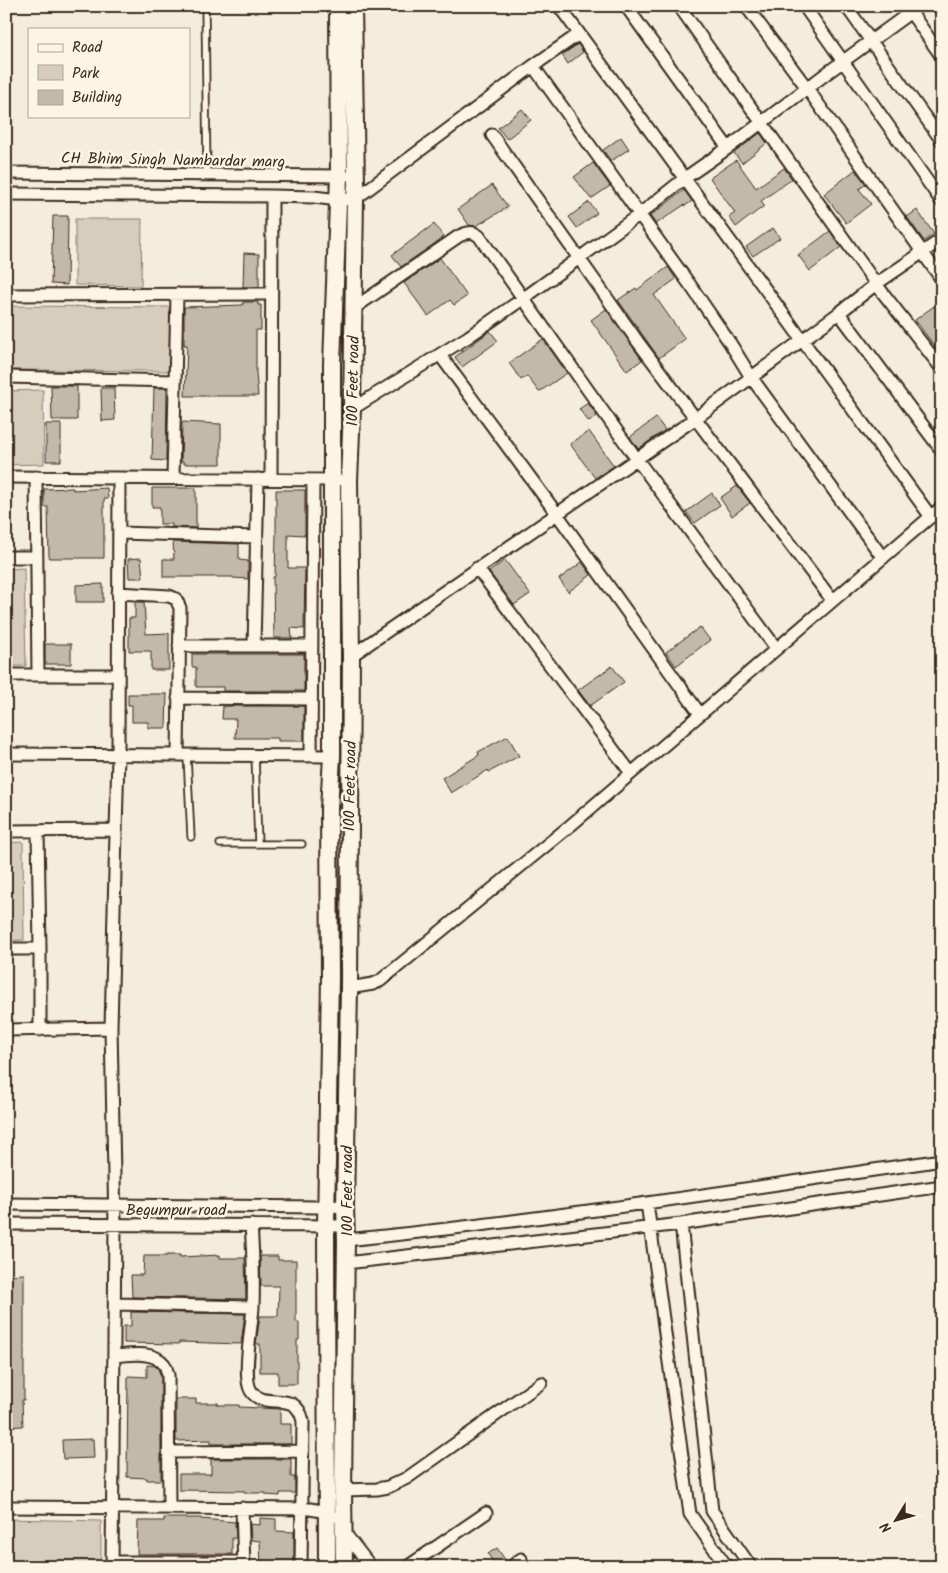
<svg xmlns="http://www.w3.org/2000/svg" width="948" height="1573" font-family="Kalam,sans-serif">
<style>
.green{fill:#d6cdbd;stroke:#887c6e}
.building{fill:#c3b9aa;stroke:#3b2a1e}
.lines{fill:none;stroke-linecap:round;stroke-linejoin:round}
.lane-casing{stroke:#3b2a1e;stroke-width:9}
.street-casing{stroke:#3b2a1e;stroke-width:15}
.secondary-casing{stroke:#3b2a1e;stroke-width:20}
.lane{stroke:#fcf5e5;stroke-width:5.5}
.street{stroke:#fcf5e5;stroke-width:11}
.secondary{stroke:#fcf5e5;stroke-width:16}
.labels{text-anchor:middle;stroke-width:5;stroke-linejoin:round;paint-order:stroke}
.street-label{font-size:16px;fill:#3b2a1e;stroke:#fcf5e5}
</style>
<rect width="100%" height="100%" fill="#f4eddd"/>
<filter id="ink" filterUnits="userSpaceOnUse"><feTurbulence type="fractalNoise" baseFrequency=".02" numOctaves="2"/><feDisplacementMap in="SourceGraphic" scale="10" xChannelSelector="R" yChannelSelector="G"/><feConvolveMatrix kernelMatrix="1 2 1 2 8 2 1 2 1" color-interpolation-filters="sRGB"/></filter>
<g filter="url(#ink)">
<!-- green -->
<path class="green" d="M75 219H142L141 286 75 285Z
M6 306 170 307V371L6 370Z
M43 390 44 464 6 465V391Z
M24 568 26 666H6V569Z
M23 842 24 940 6 941V843Z
M6 1519 101 1521V1567H6Z"/>
<!-- building -->
<path class="building" d="M578 44 583 52 568 64 562 55Z
M522 109 531 120 507 139 498 128Z
M760 133 767 143 742 163 734 153Z
M621 137 629 149 611 161 603 150Z
M736 160 756 188 784 168 792 179 761 201 764 206 736 227 729 217 735 213 710 178Z
M593 163 610 186 591 199 574 177Z
M855 170 866 184 859 189 871 204 846 223 824 194Z
M492 185 508 207 476 226 469 225 458 209Z
M684 190 692 201 685 206 684 205 656 224 650 216Z
M589 202 597 213 577 228 569 217Z
M917 210 934 234 924 241 907 217Z
M53 216H68L67 285 51 284Z
M434 224 444 237 401 267 392 255Z
M773 228 780 238 753 256 746 247Z
M830 231 841 247 810 271 798 255Z
M244 253 259 254V287H243Z
M440 258 467 296 454 305 450 300 428 316 404 283Z
M668 267 676 279 654 295 685 339 659 358 618 300 636 288 637 290Z
M243 302H258V305H261V330H256V373L258 396H185L187 345H184V307L243 305Z
M934 306 942 317V356L915 320Z
M606 309 642 360 627 371 591 320Z
M490 331 498 341 462 367 455 357Z
M543 339 567 373 539 392 527 376 521 380 509 363Z
M51 386H77V420H52Z
M101 388H114L115 420 102 421Z
M154 388H167L166 461 152 460Z
M588 403 597 416 589 422 579 409Z
M656 418 665 430 638 449 630 437Z
M182 422 221 424V464H184V462H181Z
M46 424H61V461H46Z
M589 431 614 466 595 478 570 444Z
M737 486 750 503 732 516 720 498Z
M73 488V490L107 488 108 499H104V558H49L48 507H44V489Z
M152 488H196V528L172 527V524H160V507H152Z
M276 490H305V535L288 534V568H305L304 629 291 628 292 638H274L273 577H275L276 535Z
M712 493 720 505 695 523 686 512Z
M173 542 239 544V560L248 561V579L233 578V577H163V559H174Z
M141 558 143 578H129L128 559Z
M505 560 530 594 514 605 489 572Z
M582 562 591 575 568 592 559 579Z
M103 584V602H76V585Z
M135 602H144L146 634 169 633V670H151V651H129V618H135Z
M700 627 710 640 676 666 666 652Z
M45 644H71V664H45Z
M192 654H304V691H223V687H196V667H192Z
M612 666 624 682 590 706 578 690Z
M128 694H167L166 728H148V722H132V705H128Z
M223 706H304V741H278V738H235L236 719H222Z
M508 736 519 756 489 772 488 770 451 793 442 778 479 755 478 752Z
M167 1255H180V1257L220 1255V1258H245L246 1299 132 1297 131 1275H143L144 1256H167Z
M260 1256H278V1260H296V1322H299V1340H297V1384H278V1372H260V1344H256L260 1316H278L279 1286H261Z
M24 1274V1400H22L23 1426 6 1427V1275Z
M131 1312 245 1314 241 1344 179 1342V1344L124 1343V1326H131Z
M147 1365 155 1366 158 1369 161 1376V1480H147V1478L127 1477 128 1376 147 1377Z
M176 1399H196V1403H218V1405H239V1407L280 1409V1424H291V1444H211V1440L176 1441Z
M93 1439 94 1458 63 1459 62 1440Z
M211 1459H291V1477H295V1493H280V1496L266 1495V1493H245V1491L179 1490V1474H211Z
M164 1518H201V1519L235 1522 236 1538H232V1554H137L138 1521H164Z
M260 1518 276 1519V1531L294 1532V1567H261L260 1541 251 1540 250 1524 260 1525Z
M497 1548 506 1561 504 1567H496L488 1554Z"/>
<g class="lines">
<defs>
<path id="lane" d="M205 6 207 175
M187 755 191 837
M255 755 258 844
M220 844H302"/>
<path id="street" d="M559 6 931 517
M626 6 728 148
M679 6 876 284 942 369
M746 6 807 88 942 280
M804 6 942 202
M846 6 942 141
M907 7 942 57
M533 66 693 289 730 343 751 377 883 558
M492 135 638 342 832 600
M6 173 344 176
M6 194 272 196 314 197 338 200 355 199 533 66 579 34
M6 295 271 294
M354 308 459 236C468 232 472 231 479 236L636 458 776 648
M839 313 942 451
M440 355 557 514 700 714
M6 377 174 381
M352 409 468 337 524 298 640 214 685 178 728 148 827 73 919 6
M6 477 338 480
M36 477 38 675
M173 478 177 294
M271 479 272 196
M119 533 257 537
M6 557H37
M477 568 631 773
M118 593 169 596 176 599 180 608 178 755
M179 646H312
M254 646 258 479
M351 656 696 418 839 313 876 284 942 239
M6 675H118
M178 698 311 699
M6 754 332 756
M311 756 313 480
M6 831 116 830
M38 831 40 949V1030
M6 949H40
M349 988 373 984 380 981 571 825 942 507
M6 1030 111 1028
M647 1203 690 1514 727 1567
M6 1204 319 1207 345 1206
M6 1224 346 1226
M681 1224 712 1511 751 1567
M251 1225C253 1252 254 1280 253 1307 252 1325 242 1377 251 1391 265 1412 295 1387 303 1421L301 1567
M346 1240C545 1220 743 1189 942 1160
M346 1263 681 1224 942 1186
M115 1304 253 1307
M114 1356C129 1355 153 1350 164 1364 166 1366 167 1371 168 1375L169 1508
M169 1452 302 1451
M343 1490 377 1489 388 1487 407 1478 541 1383
M6 1507 310 1509 328 1512 332 1517
M242 1508 244 1567
M343 1531 371 1567
M112 1562H244
M112 1567 115 1225 111 1028 118 754 119 478
M407 1567 486 1513
M511 1567 521 1559"/>
<path id="secondary" d="M327 1567 326 1226 330 977 329 809 332 756V364L339 176 338 6
M344 1567 343 1490 346 1240 345 1206 349 988 351 656 349 480 352 409 355 199 356 184 353 6"/>
</defs>
<!-- lane casing -->
<use href="#lane" class="lane-casing"/>
<!-- street casing -->
<use href="#street" class="street-casing"/>
<!-- secondary casing -->
<use href="#secondary" class="secondary-casing"/>
<!-- lane -->
<use href="#lane" class="lane"/>
<!-- street -->
<use href="#street" class="street"/>
<!-- secondary -->
<use href="#secondary" class="secondary"/>
</g>
</g>
<g class="labels">
<!-- street labels -->
<g class="street-label">
<text transform="translate(173 159) rotate(1)" y="6">CH Bhim Singh Nambardar marg</text>
<text transform="translate(352 381) rotate(-89)" y="6">100 Feet road</text>
<text transform="translate(349 786) rotate(-89)" y="6">100 Feet road</text>
<text transform="translate(346 1191) rotate(-90)" y="6">100 Feet road</text>
<text x="176" y="1215">Begumpur road</text>
</g>
</g>
<!-- margin -->
<rect width="948" height="1573" fill="none" stroke="#fcf5e5" stroke-width="25"/>
<rect x="12" y="12" width="923" height="1548" fill="none" stroke="#3b2a1e" stroke-width="2" filter="url(#ink)"/>
<!-- legend -->
<rect x="28" y="28" width="162" height="90" fill="#fcf5e5" stroke="#afa495"/>
<rect x="38" y="44" width="25" height="8" fill="#fcf5e5" stroke="#afa495"/>
<text x="72" y="52" font-size="15" fill="#3b2a1e">Road</text>
<rect x="38" y="65" width="25" height="15" fill="#d6cdbd" stroke="#afa495"/>
<text x="72" y="78" font-size="15" fill="#3b2a1e">Park</text>
<rect x="38" y="90" width="25" height="15" fill="#c3b9aa" stroke="#afa495"/>
<text x="72" y="102" font-size="15" fill="#3b2a1e">Building</text>
<!-- north arrow -->
<g transform="translate(896 1520) rotate(233)" stroke="#fcf5e5" stroke-width="4" paint-order="stroke">
<path d="M0-4L9 19L0 12L-9 19Z" fill="#3b2a1e"/>
<text y="-8" font-size="14" font-weight="bold" text-anchor="middle" fill="#3b2a1e">N</text>
</g>
</svg>
